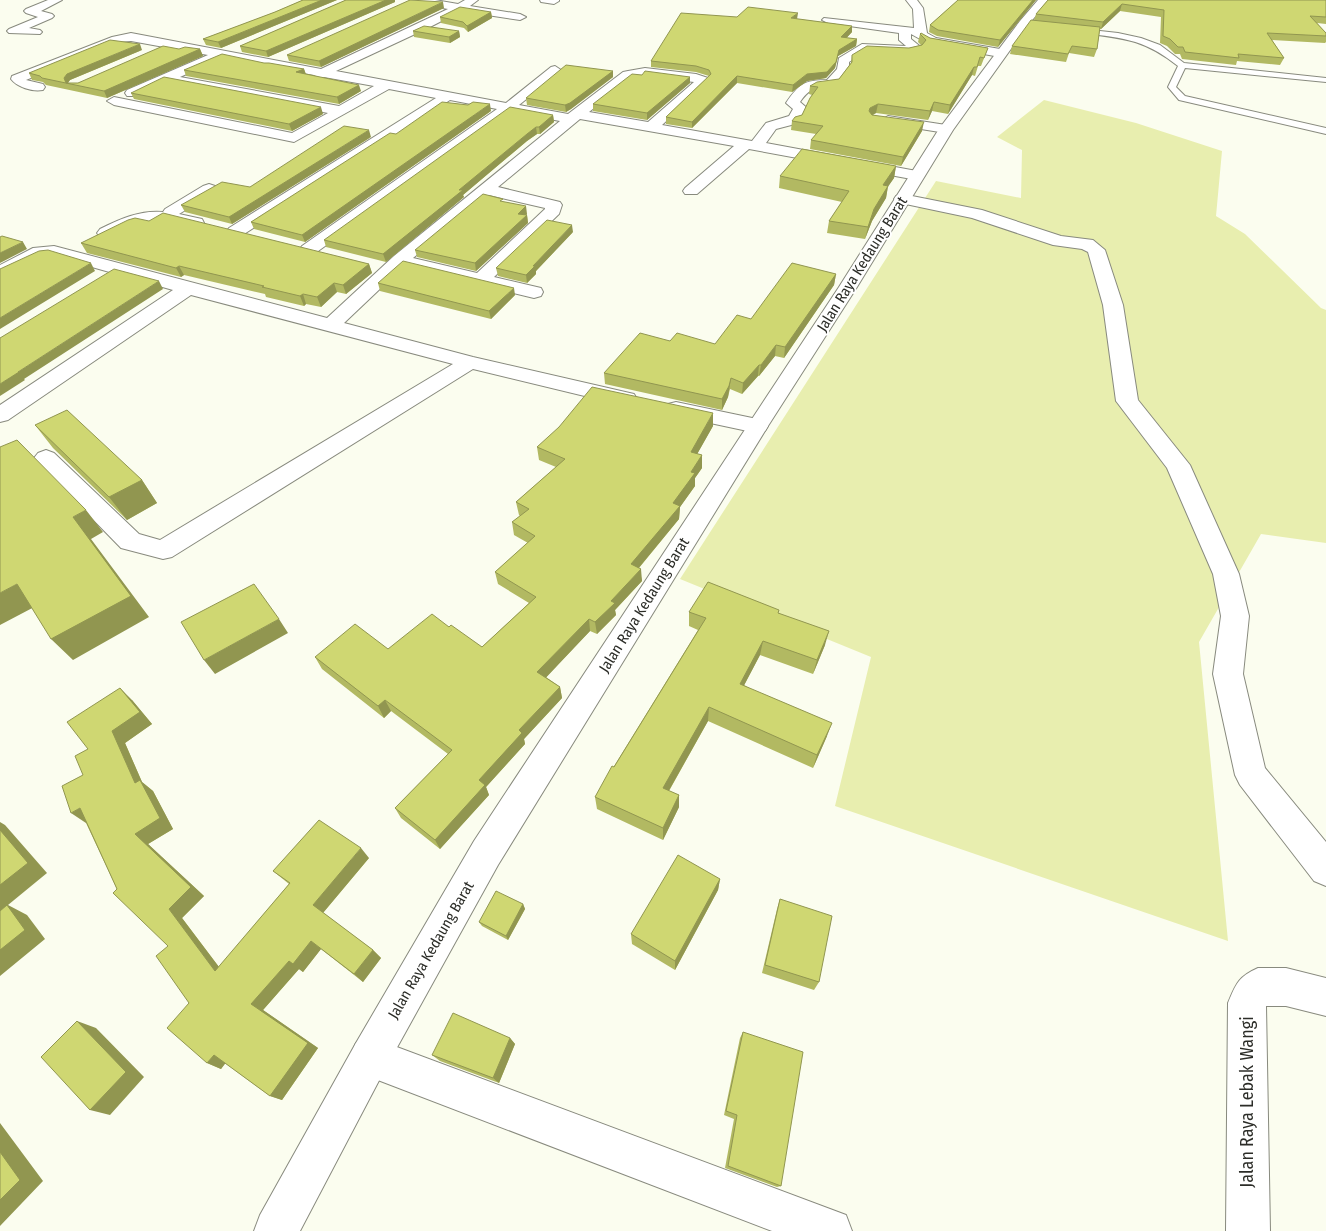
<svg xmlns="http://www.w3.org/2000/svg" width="1326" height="1231" font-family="'Fira Sans Condensed',sans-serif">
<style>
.green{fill:#e8eeaf}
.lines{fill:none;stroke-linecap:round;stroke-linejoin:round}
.service-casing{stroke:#888a7e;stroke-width:2}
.minor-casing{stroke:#888a7e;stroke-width:2}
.tertiary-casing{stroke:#888a7e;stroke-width:2}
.service{fill:#fff;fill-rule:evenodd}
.minor{fill:#fff;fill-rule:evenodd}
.tertiary{fill:#fff;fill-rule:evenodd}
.wall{fill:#b2b962}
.shaded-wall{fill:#919650}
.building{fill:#cfd772;stroke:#919650}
.labels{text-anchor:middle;stroke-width:4;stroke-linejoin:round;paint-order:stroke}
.street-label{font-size:15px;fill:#2c2d28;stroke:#fff}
.near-street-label{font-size:18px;fill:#2c2d28;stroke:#fff}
</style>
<rect width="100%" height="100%" fill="#fbfdef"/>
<!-- green -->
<path class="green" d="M1044 100 1136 123 1222 151 1216 216 1245 234 1321 308 1326 310V543L1261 534 1199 642 1228 941 835 806 871 657 680 579 936 181 1021 198 1022 150 997 137Z"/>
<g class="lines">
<defs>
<path id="service" d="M1073 28 1118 33 1141 38 1160 45 1184 63 1326 78V82L1185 68 1176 87 1185 96 1326 128V134L1179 100 1168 87 1178 66C1142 37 1119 38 1076 32H1073Z"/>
<path id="minor" d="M48 0H62L41 11 52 14 54 16 52 18 29 28 40 30 42 32 40 34 9 33 7 31 9 29 38 17 26 13 24 11 26 9Z
M410 0H435L458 4 465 0H478L470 6 520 14 526 17 520 20 461 11 428 28 336 71 506 103 551 67 555 66 561 70 559 73 519 105 568 114 623 72 628 71 645 68 696 74 708 78 709 81 662 125 752 141 766 123 789 116 793 109 786 103C799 84 804 80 827 80L837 69 839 58 862 44 906 46 899 40V33L828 23 822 20 824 18 914 28 913 9 906 0H917L923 8 927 33 936 38 1000 49 1006 53 1000 57 929 44 911 34V39L922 48 920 51 907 54 865 52 849 62V69L836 87C817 91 813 83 800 102L807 108 799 123 776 129 766 143 922 172 925 175 922 178 917 180 749 149 697 194H685L683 191 685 188 734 146 580 119 498 187 560 202 562 205 559 214 494 277 541 288 543 292 541 296 534 298 403 267 344 323 473 357 634 394 637 399 634 404 626 406 473 369 172 557 163 559 121 548 38 463 34 458 38 453 46 450 54 453 139 534 160 540 453 364 191 295 8 420 0 422V405L173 290 53 256 43 257 0 277V265L33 248 54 246 327 318 394 256 560 121 511 112 314 254 308 255 302 254 299 250 302 246 497 109 450 100 241 236H229L226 232 229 228 436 98 389 89 294 142 114 105 107 101 114 97 292 133 328 113 167 82 137 96H127L125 93 127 90 208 55 131 41 118 42 26 80 43 84 45 87 43 90C32 92 17 87 11 79L12 76 112 37 131 33 321 69 448 9 415 3ZM222 58 314 75 320 78 324 77 374 86 339 106 180 77ZM645 76 694 82 648 122 589 112 632 78ZM489 195 545 208V209L477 273 413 258Z
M540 0H559V1L554 4 541 2Z
M888 116 946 125 951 126 953 129 951 132 946 133 883 123 881 120Z
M209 184 215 186 217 189 215 192 179 214 202 219 204 223 202 227C186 230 166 220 148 222 132 224 116 241 100 237L97 233 100 229C120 219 140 210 163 212L165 209 203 186Z
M902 194 982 210 1061 236 1093 240 1105 250 1123 305 1138 400 1190 465 1239 574 1249 616 1243 674 1265 768 1326 842V886L1314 881 1240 785 1235 775 1213 674 1221 616 1213 574 1167 468 1116 401 1103 305 1088 252 1082 249 1053 245 972 218 896 202 894 199 896 196Z
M676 402 757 419 765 421 768 426 765 431 757 433 668 414 665 409 668 404Z
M1258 968H1286L1326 978V1016L1286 1006H1266L1270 1231H1226L1228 1003C1236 984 1238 977 1258 968Z
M370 1037 830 1209 846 1215 852 1231H772L370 1077 356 1071 350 1057 356 1043Z"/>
<path id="tertiary" d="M1038 0H1049L1028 25 953 130 857 287 768 426 498 865 384 1071 300 1231H254L260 1215 356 1043 474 841 839 287 939 129 1020 21Z"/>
</defs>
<!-- service casing -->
<use href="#service" class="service-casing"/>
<!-- minor casing -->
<use href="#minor" class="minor-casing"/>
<!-- tertiary casing -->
<use href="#tertiary" class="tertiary-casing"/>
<!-- service -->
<use href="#service" class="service"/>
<!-- minor -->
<use href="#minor" class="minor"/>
<!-- tertiary -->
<use href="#tertiary" class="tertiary"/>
</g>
<!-- wall -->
<path class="wall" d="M303 0H337L221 48 206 45 203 39 275 12Z
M346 0H395V2L268 57 242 52 240 46Z
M958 0H1036L998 47 937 36 929 32 930 25Z
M1048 0H1326V24L1317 23 1326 33V42L1325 43 1272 40 1284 58 1280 65 1237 61 1236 65 1182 59 1180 54H1175L1167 46 1160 43 1161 17 1120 11 1101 29H1100L1097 49 1094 57 1069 53 1066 62 1010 54 1012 46 1034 20 1036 14Z
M444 8 321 67 289 61 287 55Z
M491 12 492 18 468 32 464 28 441 23 440 17Z
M737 17 797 19 852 26V32L846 38 857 39 856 46 838 56 835 68 826 78 807 81 792 92 737 83 692 128 666 124V117L709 76 696 72 651 67V61Z
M413 31H459L460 37 450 43 414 37Z
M920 34 930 38 988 48 981 66H978L975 76 972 75 948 114 932 111 928 120 876 113 873 115 922 131 901 166 810 149 811 140 816 134 791 130 792 121 802 115 812 95 809 94 810 86 839 79 851 63 852 55 909 48 921 45 918 42Z
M179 49H200L203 56 107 98 46 85 43 82 32 80 29 73 142 50 70 80 68 83H78Z
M264 63 304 69 306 74 361 91 339 104 186 76 184 70Z
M613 71V77L571 109 566 112 527 105 526 98Z
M642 75 690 77V83L647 120 593 111V104Z
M131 93 323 114 292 131 134 99Z
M491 111 305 242 254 229 251 222 396 134Z
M553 115 554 122 540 134H537L527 141 463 195 464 197 386 262 326 247 324 240Z
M371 137 232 224 185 212 181 205 250 187Z
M896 166 894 178 888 186 886 198 872 221 865 239 827 233 829 221 842 202 779 188 780 176Z
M504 202 527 214 526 215H527L528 223 476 271 417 257 415 250Z
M149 221 369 264 372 273 346 294 337 292 321 307 306 304 304 306 266 297 265 294 184 275 181 277 87 253 81 243Z
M573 232 536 271V274L527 283 498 276 496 268Z
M836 274 834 285 784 358 775 356 759 376H758L742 394 730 389 728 397 722 410 605 384 604 373 670 341 715 344 751 319Z
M378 283 515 295 491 319 380 291Z
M35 425 142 480 157 503 127 520 53 448Z
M713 426 697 454 702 455V468L695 478V486L680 507 679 519 639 568 642 581 615 610 616 615 597 634 590 631 546 677 560 687 562 698 524 739 525 744 486 787 489 795 440 849 401 818 395 808 448 754 391 711 384 718 322 669 315 657 388 649 449 627 482 647 529 603 498 584 495 572 528 543 514 535 512 522 520 516 519 515 516 502 556 467 539 460 537 447Z
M689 612 779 613 825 645 813 674 760 655 744 685 827 736 813 768 708 721 669 791 679 795V807L663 840 597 809 595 797 698 630 689 626Z
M132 700 152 724 125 743 142 782 153 791 173 829 148 844 204 896 182 918 219 967 289 884 273 871 369 858 323 913 373 950 381 958 363 982 321 949 303 972 299 969 263 1010 318 1048 282 1100 270 1096 225 1063 221 1069 207 1063 189 1003 168 946 117 889 86 823 83 775 88 749Z
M720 879 718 890 675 970 632 944 631 934Z
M780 899 819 982 814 990 762 973 777 909Z
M523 904 525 909 508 940 482 926 479 922Z
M743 1032 781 1186 777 1187 725 1168 734 1119 724 1115 740 1038Z
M510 1038 515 1044 499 1083 440 1061 432 1055Z"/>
<!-- shaded-wall -->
<path class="shaded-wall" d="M322 0H337L221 48 218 42Z
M386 0H395V2L268 57 266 51Z
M1033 0H1036L998 47 1000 40Z
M443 2 444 8 321 67 319 61Z
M1122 4 1120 11 1101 29 1103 22Z
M491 12 492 18 468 32 467 26Z
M798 13 797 19 791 18Z
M852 26V32L841 44V37Z
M459 31 460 37 450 43 449 37Z
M857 39 856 46 838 56 835 68 826 78 807 81 792 92 793 85 839 50Z
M140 44 142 50 70 80 67 84 66 83 64 78 67 74Z
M200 49 203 56 107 98 104 91Z
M974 67 972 75 948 114 950 105Z
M304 69 306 75 296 72Z
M613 71V77L571 109 566 112 565 105Z
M737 76V83L692 128V122Z
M690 77V83L647 120V113Z
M359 85 361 91 339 104 337 97Z
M934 102 932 111 928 120 930 111Z
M490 104 491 111 305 242 302 235Z
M878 104 876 113 868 117 870 108Z
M321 107 323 114 292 131 289 124Z
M553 115 554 122 540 134 539 127Z
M924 122 922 131 901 166 903 157Z
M536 127 537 134 527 141 463 195 464 197 386 262 383 254 459 190 527 134Z
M369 130 371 137 232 224 229 217Z
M896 166 894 178 881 197 883 185Z
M888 186 886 198 872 221 865 239 868 227 874 209Z
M526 206 527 214 520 221 518 214Z
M527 215 528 223 476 271 475 263Z
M572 225 573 232 536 271V274L527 283 526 275 533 266Z
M23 242 27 249 0 263V253Z
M91 263 95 271 0 329V318Z
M369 264 372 273 346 294 343 285Z
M179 266 184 275 181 277 176 268Z
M836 274 834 285 784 358 785 347Z
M159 281 163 289 24 379 25 380 0 396V384L18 372Z
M334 283 337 292 321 307 317 297Z
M514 288 515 295 491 319 489 311Z
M303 294 306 304 304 306 300 296Z
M776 345 775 356 759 376 761 365Z
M759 365 758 376 742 394 743 383Z
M731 378 728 397 722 410V399Z
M713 413V426L691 465V452Z
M702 455V468L695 478V486L680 507 679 519 632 576 631 564 673 503 691 472Z
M142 480 157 503 127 520 109 497Z
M86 510 103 532 91 539 149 617 73 660 51 639 73 517Z
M641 569 642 581 615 610 616 615 597 634 595 622 611 601Z
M17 584 38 605 0 625V593Z
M279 619 288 633 215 674 204 660Z
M589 619 590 631 540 684 537 672Z
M829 631 825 645 813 674 817 660Z
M763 641 760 655 738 697 740 684Z
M560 687 562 698 524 739 525 744 486 787 489 795 440 849 435 840 479 780 519 730Z
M120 688 132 700 152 724 125 743 142 782 153 791 173 829 148 844 204 896 182 918 228 979 215 971 169 909 135 834V783L112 731Z
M385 700 391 711 384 718 378 706Z
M709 707 708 721 663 801V788Z
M832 723 827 736 813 768 817 755Z
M679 795V807L663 840V828Z
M80 808 95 819 86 823 71 813Z
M0 822 5 825 47 873 8 905 27 915 45 939 0 976Z
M361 848 369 858 322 914 313 905Z
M720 879 718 890 675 970V961Z
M523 904 525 909 508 940 506 936Z
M311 941 321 949 303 972 299 969 263 1010 318 1048 282 1100 270 1096 251 1004 289 961Z
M373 950 381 958 363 982 354 974Z
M77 1021 96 1028 144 1077 110 1115 90 1110Z
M510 1038 515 1044 499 1083 493 1078Z
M214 1055 228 1060 221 1069 207 1063Z
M0 1123 43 1181 0 1226Z"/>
<!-- building -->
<path class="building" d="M303 0H322L218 42 203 39 275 12Z
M346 0H386L266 51 240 46Z
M410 0 443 2 319 61 287 55Z
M958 0H1033L1000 40 938 30 930 25Z
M1048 0H1326V17L1310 16 1326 33V36L1267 33 1284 58 1238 54 1239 58 1185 52 1183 47H1178L1170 39 1163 36 1164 10 1122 4 1103 22 1036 14Z
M460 7 491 12 467 26 463 22 440 17Z
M748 7 798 13 791 18 852 26 841 37 857 39 839 50 836 62 827 72 807 74 793 85 737 76 692 122 666 117 711 74 709 70 696 66 651 61 681 13 737 17Z
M1031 20 1100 27 1097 49 1072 46 1068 54 1012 46Z
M424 26 459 31 449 37 413 31Z
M921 33 930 38 988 48 984 58 980 57 977 67H974L950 105 934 102 930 111 878 104 870 108 869 111 872 115 924 122 903 157 811 140 823 126 792 121 795 117 802 115 810 98 818 87 810 86 817 82 839 79 852 62V55L867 46 909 48 922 45 926 40 920 34Z
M110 40 140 44 67 74 64 78 66 83H78L163 46 179 49 185 47 200 49 104 91 42 78 40 76 29 73Z
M222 54 264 63H269L304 69 296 72 359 85 337 97 184 70Z
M566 65 613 71 570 103 565 105 526 98Z
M645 71 690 77 647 113 593 104 632 74 642 75Z
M164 77 321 107 289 124 131 93Z
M442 102 468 105 473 102 490 104 302 235 251 222 390 133 396 134Z
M510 107 553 115 539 127H536L527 134 459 190H463L383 254 324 240Z
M344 126 369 130 229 217 181 205 222 182 250 187Z
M802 149 896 166 883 185 888 186 874 209 868 227 829 221 849 191 780 176Z
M483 194 503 199 500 201 526 206 518 214 527 215 475 263 415 250Z
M163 213 369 264 343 285 334 283 317 297 303 294 300 296 262 287 264 286 179 266 176 268 81 243 128 220 135 218 149 221Z
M547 220 572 225 533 266H535L526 275 496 268Z
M2 236 23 242 0 253V237Z
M48 250 91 263 0 318V269L39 251Z
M403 261 514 288 489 311 378 283Z
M792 263 836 274 785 347 776 345 761 365H759L743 383 731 378 729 386 722 399 604 373 640 333 670 341 677 333 715 344 737 315 751 319Z
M114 269 159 281 18 372H19L0 384V338Z
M592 387 713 413 691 452 702 455 691 472 695 473 673 503 680 506 631 564 641 569 611 601 615 603 595 622 589 619 537 672 560 687 519 730 522 733 479 780 485 785 435 840 395 808 452 750 385 700 378 706 315 657 355 624 388 649 432 614 449 627 451 625 482 647 536 597 495 572 535 536 512 522 529 509 516 502 565 459 537 447 559 427Z
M67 410 142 480 109 497 35 425Z
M17 440 86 510 73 517 131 596 51 639 17 584 0 593V447Z
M708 582 779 610 778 613 829 631 817 660 763 641 740 684 832 723 817 755 709 707 663 788 679 795 663 828 595 797 612 766 614 767 706 618 689 612Z
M254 584 279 619 204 660 181 622Z
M120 688 140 712 112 731 135 783 140 780 160 818 135 834 191 887 169 909 215 971 290 883 273 871 319 820 361 848 313 905 373 950 354 974 311 941 293 964 289 961 251 1004 308 1043 270 1096 214 1055 207 1063 167 1028 189 1003 156 956 168 946 113 893 117 889 80 808 71 813 62 786 83 775 75 756 88 749 67 722Z
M0 830 28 863 0 885Z
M678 855 720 879 675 961 631 934Z
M496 891 523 904 506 936 479 922Z
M780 899 832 916 819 982 765 965Z
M7 905 25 930 0 950V911Z
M453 1013 510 1038 493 1078 432 1055Z
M77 1021 126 1072 90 1110 41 1057Z
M743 1032 803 1052 781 1186 728 1166 737 1115 726 1111Z
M0 1152 20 1180 0 1200Z"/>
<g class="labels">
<!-- street labels -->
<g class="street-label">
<text transform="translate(862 264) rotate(-58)" y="5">Jalan Raya Kedaung Barat</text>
<text transform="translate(644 605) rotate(-58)" y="5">Jalan Raya Kedaung Barat</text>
<text transform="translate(431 950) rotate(-60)" y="5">Jalan Raya Kedaung Barat</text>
</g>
<!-- near-street labels -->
<g class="near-street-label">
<text transform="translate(1247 1102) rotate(-90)" y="6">Jalan Raya Lebak Wangi</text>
</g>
</g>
</svg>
